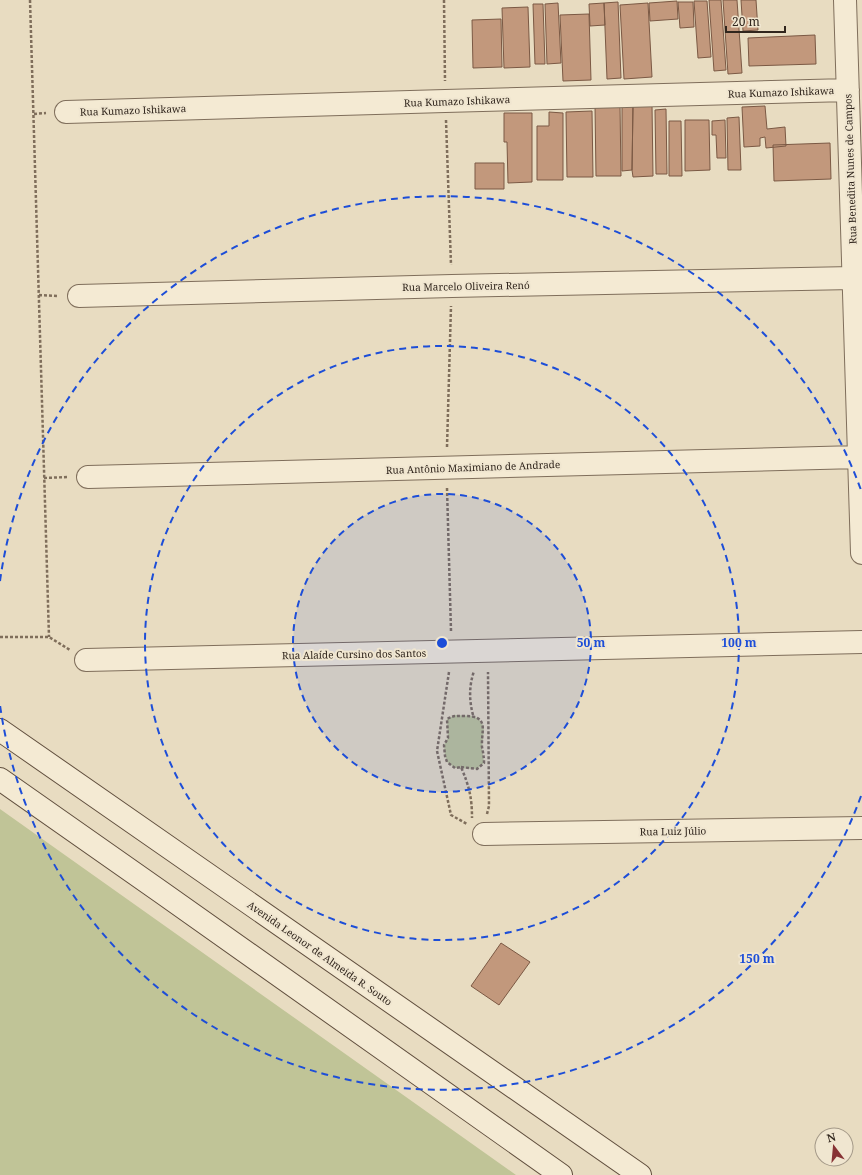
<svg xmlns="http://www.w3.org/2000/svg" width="862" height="1175" font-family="'Noto Serif',serif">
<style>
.green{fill:#c0c497}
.building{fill:#c2987c;stroke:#7b5944}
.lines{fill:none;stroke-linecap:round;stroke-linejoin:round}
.minor-casing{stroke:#7f6e5b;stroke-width:24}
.secondary-casing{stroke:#614f3e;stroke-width:24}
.path{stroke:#7f6e5b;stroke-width:2.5;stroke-dasharray:3 2;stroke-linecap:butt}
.minor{stroke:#f4ead3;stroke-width:22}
.secondary{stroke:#f4ead3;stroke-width:22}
.ring{fill:none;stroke:#1d4ed8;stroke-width:2;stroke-dasharray:7 5}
.labels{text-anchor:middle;stroke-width:4;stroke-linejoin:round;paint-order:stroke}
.street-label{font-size:10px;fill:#31261d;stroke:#f0e6d0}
.centre{fill:#1d4ed8;stroke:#f0e6d0;stroke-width:2}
.ring-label{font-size:12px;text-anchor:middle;font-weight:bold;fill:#1d4ed8;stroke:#f0e6d0;stroke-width:4;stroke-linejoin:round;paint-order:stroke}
</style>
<rect width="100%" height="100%" fill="#e8dcc1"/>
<!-- green -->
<path class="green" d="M455 715 473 716 479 719 484 727 482 748 484 763 477 769 455 768 447 762 445 756 444 745 448 738 447 719Z
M0 809 516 1175H0Z"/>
<!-- building -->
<path class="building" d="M709 0H721L726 70 714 71Z
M723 0H737L742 73 728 74Z
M741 0H756L758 30 743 31Z
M677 1 678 19 650 21 649 3Z
M694 1H707L711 57 698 58Z
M618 2 621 78 607 79 604 3Z
M678 2H693L694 27 680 28Z
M558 3 561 63 547 64 545 4Z
M604 3 605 25 590 26 589 4Z
M648 3 652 77 624 79 620 5Z
M533 4H543L545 64H535Z
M528 7 530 67 504 68 502 8Z
M589 14 591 80 563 81 560 15Z
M501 19 502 67 473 68 472 20Z
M815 35 816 64 749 66 748 38Z
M633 105H652L653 176 633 177 632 170Z
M633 105 632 170 622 171V106Z
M595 106H620L621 176H596Z
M765 106 767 129 785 127 786 146 766 148 765 137 760 138V146L744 147 742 107Z
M666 109 667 174H656L655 110Z
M592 111 593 177H567L566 112Z
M549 112 563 113V180H537V126H549Z
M504 113H532V182L508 183 507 142H504Z
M739 117 741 170H728L727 118Z
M685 120H709L710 170 685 171Z
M725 120 726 158H717L716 135H712V121Z
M669 121H681L682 176H669Z
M830 143 831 179 774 181 773 145Z
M475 163H504V189H475Z
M501 943 530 962 499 1005 471 986Z"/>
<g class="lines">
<defs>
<path id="minor" d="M845 0 862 553
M66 112 445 101 848 90
M79 296 452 286 853 278
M88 477 858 457
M86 660 862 642
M484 834 862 828"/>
<path id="secondary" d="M0 730 640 1175
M0 779 161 892 561 1175"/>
</defs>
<!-- minor casing -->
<use href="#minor" class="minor-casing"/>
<!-- secondary casing -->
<use href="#secondary" class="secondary-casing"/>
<!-- path -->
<path class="path" d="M30 0 49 637
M444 0 445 81
M34 114 46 113
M446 120 451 265
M39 295 58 296
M447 447 451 306
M44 478 68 477
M447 488 451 631
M0 637H49L70 650
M449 672 437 751 451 815 467 824
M473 715C469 700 469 686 474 671
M461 767 477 769 484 763C484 757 483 752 482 747 481 730 490 716 465 716 456 716 455 715 447 719L448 738 444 745 445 756 447 762 455 768 461 767C469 786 472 797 472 818
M487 814 489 806 488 672"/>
<!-- minor -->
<use href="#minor" class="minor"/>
<!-- secondary -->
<use href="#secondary" class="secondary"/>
</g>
<!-- distance rings -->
<circle cx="442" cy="643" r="149" fill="#1d4ed8" fill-opacity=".12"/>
<g class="ring">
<circle cx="442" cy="643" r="149"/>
<circle cx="442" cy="643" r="297"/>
<path d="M861 796A446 446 0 0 1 0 705M0 581A446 446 0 0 1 861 490"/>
</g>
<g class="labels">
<!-- street labels -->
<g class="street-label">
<text transform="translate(781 92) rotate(-2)" y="4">Rua Kumazo Ishikawa</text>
<text transform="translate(457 101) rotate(-2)" y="4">Rua Kumazo Ishikawa</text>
<text transform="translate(133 110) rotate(-2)" y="4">Rua Kumazo Ishikawa</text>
<text transform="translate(850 169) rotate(-92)" y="4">Rua Benedita Nunes de Campos</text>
<text transform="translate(466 286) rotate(-1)" y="4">Rua Marcelo Oliveira Renó</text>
<text transform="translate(473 467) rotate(-2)" y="4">Rua Antônio Maximiano de Andrade</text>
<text transform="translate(354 654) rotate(-1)" y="4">Rua Alaíde Cursino dos Santos</text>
<text transform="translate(673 831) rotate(-1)" y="4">Rua Luiz Júlio</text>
<text transform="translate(320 953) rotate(35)" y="4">Avenida Leonor de Almeida R. Souto</text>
</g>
</g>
<circle cx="442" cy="643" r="6" class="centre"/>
<g class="ring-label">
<text x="591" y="647">50 m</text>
<text x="739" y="647">100 m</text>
<text x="757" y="963">150 m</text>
</g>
<!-- north arrow -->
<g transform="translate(834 1147) rotate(344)"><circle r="19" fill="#f0e6d0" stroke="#a49988"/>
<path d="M0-3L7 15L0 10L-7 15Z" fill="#873234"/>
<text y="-6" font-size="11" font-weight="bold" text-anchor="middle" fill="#31261d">N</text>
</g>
<!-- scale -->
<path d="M726 26v6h59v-6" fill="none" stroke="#31261d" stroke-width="2"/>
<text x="732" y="26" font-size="12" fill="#31261d" stroke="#f0e6d0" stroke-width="3" paint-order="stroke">20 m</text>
</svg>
